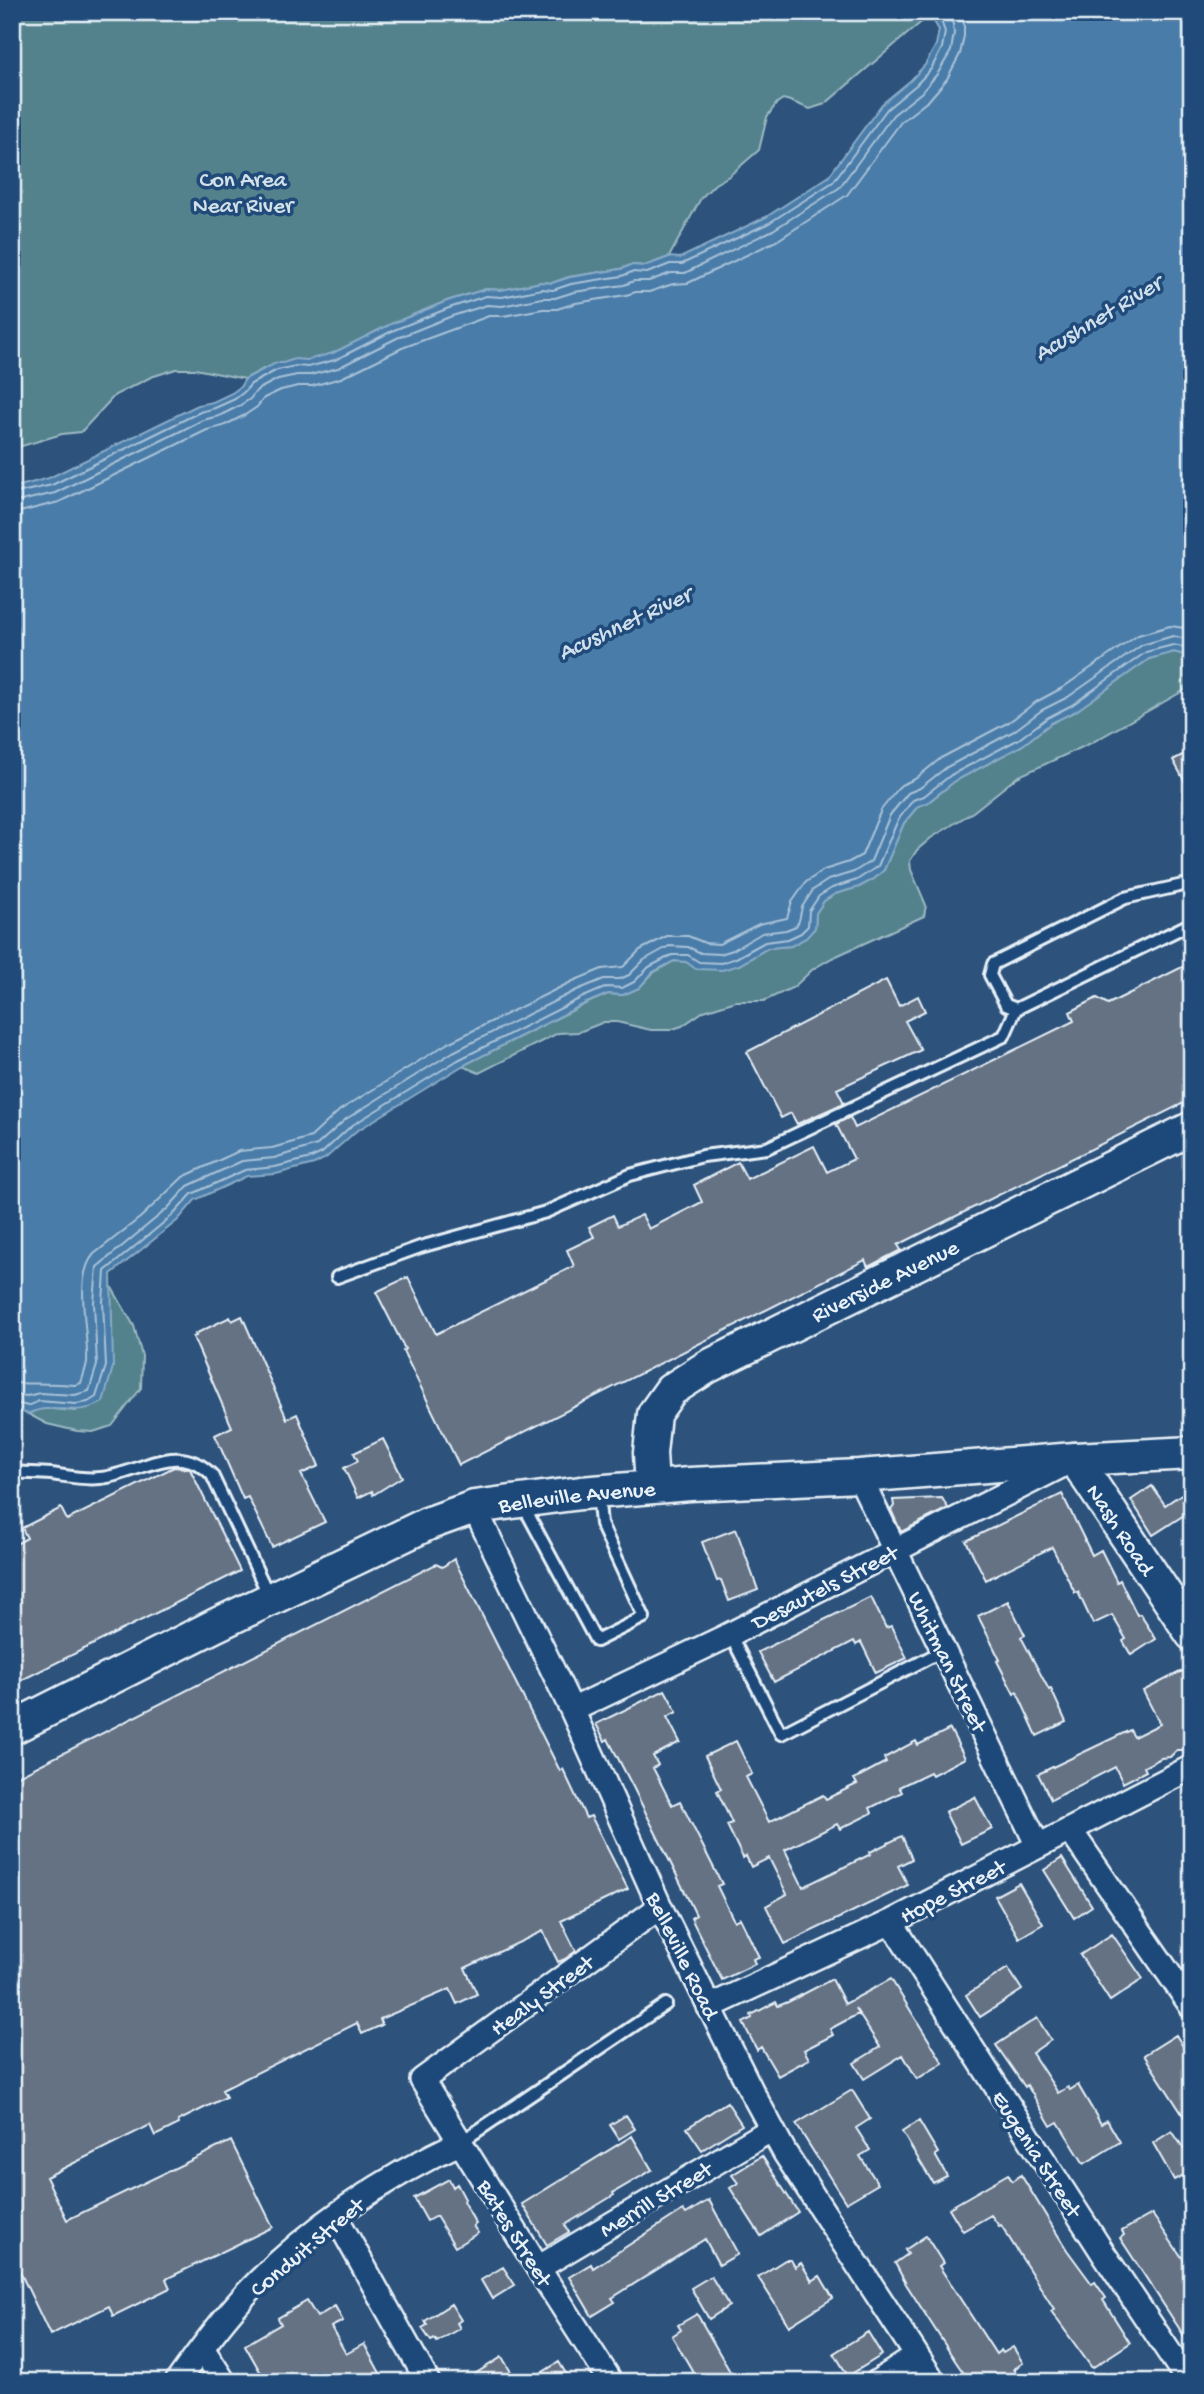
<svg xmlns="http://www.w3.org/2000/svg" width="1204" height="2394" font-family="'Gochi Hand',sans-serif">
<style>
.green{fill:#52828d;stroke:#9dbac2;stroke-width:2}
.water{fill:#4a7ca8;stroke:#89abc8;stroke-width:2}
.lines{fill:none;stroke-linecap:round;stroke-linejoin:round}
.shore{stroke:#a9c2d8;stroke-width:2}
.building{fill:#657284;stroke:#e8f1f8;stroke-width:2}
.lane-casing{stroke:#e8f1f8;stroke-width:16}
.street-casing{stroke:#e8f1f8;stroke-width:28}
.secondary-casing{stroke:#e8f1f8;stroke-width:37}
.lane{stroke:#1f4a7a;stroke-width:10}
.street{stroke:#1f4a7a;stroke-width:23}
.secondary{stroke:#1f4a7a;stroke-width:32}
.labels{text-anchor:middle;stroke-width:7;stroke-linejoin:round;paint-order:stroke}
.park-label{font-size:23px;fill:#d2e0e8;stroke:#1f4a7a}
.street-label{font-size:23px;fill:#e8f1f8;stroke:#1f4a7a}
.water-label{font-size:24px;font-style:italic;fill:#d0dfec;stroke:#1f4a7a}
</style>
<rect width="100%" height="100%" fill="#2d527c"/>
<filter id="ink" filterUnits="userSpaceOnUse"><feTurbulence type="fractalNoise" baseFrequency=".0143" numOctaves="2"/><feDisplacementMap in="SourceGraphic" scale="14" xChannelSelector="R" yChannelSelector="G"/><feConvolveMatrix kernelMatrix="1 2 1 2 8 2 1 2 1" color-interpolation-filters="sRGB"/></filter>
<g filter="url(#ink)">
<!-- green -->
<path class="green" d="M12 12H933L825 104 810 109 790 101 783 99 777 103 767 117 759 150 729 176 715 184 701 198 669 257 645 266 631 265 621 269 569 277 552 283 542 282 501 290 486 289 447 301 391 324 324 358 265 368 245 379 195 369H176L151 377 115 395 81 432 62 434 12 449Z
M1174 652 1192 657V686L1091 743 1017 777 973 812 931 838 917 850 910 861 911 870 926 905 924 916 832 958 813 969 794 987 764 1001H736L704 1011 682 1026 670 1030H651L617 1022H604L579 1032 558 1033 479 1073 462 1066 585 1004 608 994 623 995 639 988 653 973 674 961 739 965 768 948 791 946 815 928 816 913 824 901 835 894 859 887 874 879 884 870 904 823 918 806 927 803 955 781 1023 745 1051 723 1076 711 1149 659Z
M111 1286 134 1326 142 1356 141 1388 112 1426 93 1432 77 1431 47 1424 28 1414 39 1408 76 1411 110 1302Z"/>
<!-- water -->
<path class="water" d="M933 12H1192V657L1174 652 1149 659 1076 711 1051 723 1023 745 955 781 927 803 918 806 904 823 884 870 874 879 859 887 835 894 824 901 816 913 815 928 806 938 791 946 768 948 739 965 722 970 696 969 686 962 674 961 653 972 639 988 623 995 608 994 584 1004 462 1066 355 1132 326 1158 314 1164 276 1174 247 1176 195 1200 178 1220 111 1274 113 1367 103 1402C74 1419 54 1401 28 1414L12 1409V488L49 478 198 405 213 402 232 393 240 387 245 379 276 363H283L295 359 307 360 333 353 391 324 447 301 486 289 501 290 542 282 552 283 570 277 621 269 631 265 645 266 669 257 680 258 766 217 828 177 882 104 911 80 925 65 936 45 939 30 930 15Z"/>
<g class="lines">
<!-- shore -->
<path class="shore" d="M12 494 52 485 200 412 215 408 235 399 244 392 251 384 277 370 296 366 308 367 335 360 394 330 449 308 486 296 502 297 542 289 553 290 571 284 622 276 632 272 647 273 670 264H682L769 223 833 182 887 109 916 85 931 69 942 48 945 32 938 12
M12 503 55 493 203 420 219 416 239 406 250 399 257 390 278 379 297 375H310L338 368 397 338 452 316 487 305 502 306 542 298H555L574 292 624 285 634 281H649L671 273H685L773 230 839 188 893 115 922 92 938 73 951 51 954 33 953 24 947 12
M12 514 59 502 207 430 223 426 245 415 257 407 264 398 281 390 298 386H312L341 378 402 348 489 316H503L543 309H557L576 303 626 295 636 292H649L673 284 688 283 778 240 847 195 901 122 929 100 947 79 960 54 964 36V23L959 12
M12 1383C33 1384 53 1383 75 1385L81 1383C83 1376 86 1369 87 1362 89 1332 73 1277 94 1254L141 1217 183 1177 239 1151 272 1148 311 1137 340 1110 448 1043 573 981 602 969 623 967 640 950 667 936H688L705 943 719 944 759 924 787 918 792 902 806 882 824 870 849 862 862 855 881 810 901 785 915 779 941 758 1009 722 1036 702 1062 688 1138 635 1170 626 1192 629
M12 1394 27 1396 40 1393 75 1395 89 1391 97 1365 94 1302 97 1267 167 1209 188 1186 242 1161 274 1158 317 1145 346 1119 453 1052 577 990 604 979H620L629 975 644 960 669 946 688 947 701 953 720 954 733 950 762 933 786 930 796 926 799 921 802 907 813 890 828 880 854 872 871 861 890 815 908 793 920 788 947 767 1014 731 1042 710 1068 697 1142 645 1173 636 1192 640
M12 1402 28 1406 39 1401 76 1404 88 1402 96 1397 106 1366 103 1302 105 1271 173 1215 192 1194 245 1170 275 1167 311 1158 322 1153 351 1126 458 1060 581 998 607 987 622 988 634 982 649 967 672 955H688L699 962 721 963 736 958 765 942 788 939 801 933 808 926 809 911 819 896 832 888 857 880 878 866 898 820 913 800 924 796 951 775 1019 739 1047 718 1072 705 1146 652 1173 645 1192 649"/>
</g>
<!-- building -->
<path class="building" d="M1192 750V795L1173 760Z
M1192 962V1099L898 1245 901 1250 868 1267 865 1260 459 1465 403 1351 405 1349 376 1292 408 1277 436 1334 574 1266 567 1250 594 1237 589 1227 613 1215 618 1226 642 1215 649 1229 702 1202 694 1185 738 1162 747 1179 814 1146 827 1172 854 1159 836 1124 850 1117 855 1128 1074 1021 1070 1012 1097 998 1108 1004Z
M886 980 899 1006 918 996 925 1011 905 1021 921 1050 837 1089 844 1103 797 1124 791 1113 781 1118 747 1052Z
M242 1316 287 1419 297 1414 319 1466 301 1474 325 1522 272 1547 248 1497 243 1499 215 1435 232 1427 193 1337 196 1336 195 1334 230 1317 232 1321Z
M383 1439 402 1477 373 1495 372 1491 358 1498 344 1468 358 1461 354 1453Z
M174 1467 190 1469 240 1571 12 1685V1546L27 1538 22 1528 61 1508 67 1520Z
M1152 1486 1165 1505 1192 1487V1510L1153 1535 1131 1500Z
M1062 1494 1092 1555 1101 1550 1117 1582 1120 1580 1137 1615 1140 1614 1156 1639 1131 1655 1123 1641 1126 1639 1112 1615 1093 1624 1078 1592 1075 1593 1052 1547 986 1580 966 1541Z
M942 1498 948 1508 901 1532 891 1510 894 1506 893 1500Z
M736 1529 758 1590 729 1601 721 1580 717 1581 702 1542Z
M454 1559 560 1771 563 1769 586 1818 591 1816 628 1889 561 1921 576 1951 565 1959 558 1962 543 1931 465 1968 477 1994 457 2004 450 1989 380 2019 382 2025 362 2034 357 2023 222 2090 226 2097 178 2121 179 2124 155 2136 150 2125 46 2177 67 2220 231 2141 273 2227 166 2279 170 2288 113 2316 109 2306 50 2335 12 2255V1779L436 1564 442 1567Z
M871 1597 886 1628 891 1626 907 1658 876 1673 861 1642 856 1645 854 1641 774 1682 758 1652Z
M1008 1601 1025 1635 1021 1637 1049 1690 1051 1689 1066 1722 1037 1736 1017 1692 1014 1694 997 1661 1000 1660 978 1616Z
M1190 1671 1189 1703 1192 1701V1744L1185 1750H1177L1170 1757 1161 1758 1144 1767 1146 1771 1123 1783 1115 1767 1051 1800 1038 1774 1130 1730 1134 1737 1160 1724 1143 1691 1180 1672Z
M665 1690 677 1712 667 1717 680 1742 653 1756 658 1765 653 1768 672 1805 680 1801 722 1884 717 1886 734 1921 740 1918 759 1957 753 1959 755 1964 722 1980 691 1918 696 1915 678 1878 633 1787 608 1739 605 1741 596 1724Z
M950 1729 965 1758 932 1775 930 1772 899 1787 902 1792 870 1808 872 1813 840 1829 837 1824 785 1850 803 1887 871 1854 870 1852 902 1836 912 1859 898 1866 908 1885 785 1944 766 1906 787 1894 769 1858 751 1867 746 1856 743 1858 727 1825 732 1823 717 1791 721 1789 705 1756 736 1741 752 1774 746 1777 769 1822 823 1795 826 1799 857 1784 854 1779 886 1762 884 1758 916 1741 918 1745Z
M975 1797 992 1829 961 1844 945 1812Z
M1062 1858 1092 1906 1074 1918 1044 1870Z
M1019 1883 1043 1924 1019 1938 995 1896Z
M1112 1934 1143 1979 1110 2001 1080 1955Z
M1008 1968 1022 1990 980 2017 966 1995Z
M832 1979 845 2004 891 1979 943 2063 917 2079 903 2055 864 2079 854 2063 880 2047 855 2008 858 2014 830 2029 833 2035 804 2050 809 2059 778 2076 761 2047 757 2050 743 2023 752 2018 751 2015 776 2002 778 2006 788 2002Z
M1037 2018 1051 2040 1032 2053 1058 2093 1068 2087 1070 2090 1078 2085 1101 2124 1107 2120 1120 2142 1084 2164 1058 2122 1051 2126 1027 2085 1025 2087 996 2045Z
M1176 2035 1192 2061V2129L1144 2055Z
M852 2090 870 2119 856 2128 870 2150 860 2156 878 2184 846 2203 796 2124Z
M727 2102 742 2125 702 2150 687 2128Z
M626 2115 635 2129 619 2139 610 2125Z
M919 2121 938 2153 935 2155 947 2176 933 2183 902 2132Z
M1172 2131 1192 2161V2171L1174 2180 1153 2143Z
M632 2136 652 2170 613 2193 614 2195 565 2225 569 2232 547 2245 522 2204Z
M762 2156 798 2212 761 2236 730 2188 738 2183 732 2175Z
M1008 2174 1012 2181 1021 2175 1067 2250 1092 2284 1095 2282 1106 2298 1103 2300 1130 2343 1092 2368 1051 2311 1054 2309 1001 2225 999 2226 991 2215 963 2231 949 2208Z
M449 2179 453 2187 457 2184 465 2199 463 2201 476 2224 473 2226 478 2233 455 2247 436 2216 427 2221 414 2198Z
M709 2200 738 2254 719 2265 705 2239 612 2298 615 2302 592 2316 569 2277 591 2264 593 2268 683 2210 686 2214Z
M1152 2214 1192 2272V2348L1120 2238 1124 2235 1122 2231Z
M926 2236 943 2263 939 2266 996 2354 1001 2350 1003 2353 1013 2347 1023 2363 1014 2369 1023 2382H970L956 2362 906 2284 895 2263 908 2254 905 2250Z
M785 2260H791L795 2267 801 2263 812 2281 820 2276 833 2298 789 2326 758 2277Z
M503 2267 515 2285 492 2299 481 2280Z
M711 2276 729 2306 709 2319 691 2288Z
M307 2301 317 2317 335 2306 343 2321 331 2327 346 2354 364 2344 385 2382H266L245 2345 281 2324 278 2318Z
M451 2304 461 2320 457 2323 460 2328 437 2342 435 2339 431 2341 422 2328 427 2325 425 2321Z
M697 2314 736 2382H699L672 2336 681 2330 678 2325Z
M868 2332 882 2355 848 2376 834 2353Z
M502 2357 517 2382H462Z
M559 2362 571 2382H527Z"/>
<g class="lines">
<defs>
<path id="lane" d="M1192 883 1125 898 993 964 990 975 1006 1005 1016 1009 1192 923
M337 1277 420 1247 546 1212 630 1175 703 1156 767 1148 1004 1036 1016 1009
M12 1472C25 1473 38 1473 51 1474 66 1476 84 1480 100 1478 139 1475 177 1438 212 1475L269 1596
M522 1503 596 1641 644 1617 601 1524 598 1493
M730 1634 781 1734 944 1650
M461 2142 666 2004"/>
<path id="street" d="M859 1476 1038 1846
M474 1507 572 1710 660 1907 753 2094 785 2153 934 2382
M572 1710 721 1639 1063 1465
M1070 1830 1192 2007
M891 1922 1105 2256 1189 2382
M709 2007 891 1922 1192 1767
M336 2217 428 2382
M538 2268 772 2129
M202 2348 224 2382
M177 2382C199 2351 221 2321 247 2293 308 2229 382 2179 461 2142
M611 2382 538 2268 422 2080 660 1907
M877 2382 917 2356"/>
<g id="secondary">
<path id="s1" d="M1075 1459 1192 1634"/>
<path id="s2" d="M652 1487 650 1453 654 1414 671 1390 707 1367 1192 1128"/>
<path id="s3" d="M12 1728 216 1625 365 1554 427 1524 474 1507 581 1493 690 1484 859 1476 1075 1459 1192 1453"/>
</g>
</defs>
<!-- lane casing -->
<use href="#lane" class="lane-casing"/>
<!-- street casing -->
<use href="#street" class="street-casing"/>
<!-- secondary casing -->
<use href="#secondary" class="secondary-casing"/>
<!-- lane -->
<use href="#lane" class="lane"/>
<!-- street -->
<use href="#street" class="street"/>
<!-- secondary -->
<use href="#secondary" class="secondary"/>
</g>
</g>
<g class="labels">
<!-- park labels -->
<g class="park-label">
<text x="243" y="186">Con Area<tspan x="243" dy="26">Near River</tspan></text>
</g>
<!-- street labels -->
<g class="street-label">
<text dy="8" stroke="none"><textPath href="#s2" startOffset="343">Riverside Avenue</textPath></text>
<text dy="8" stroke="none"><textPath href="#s3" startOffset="616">Belleville Avenue</textPath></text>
<text dy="8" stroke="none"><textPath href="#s1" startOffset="84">Nash Road</textPath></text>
<text transform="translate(824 1586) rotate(-27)" y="8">Desautels Street</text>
<text transform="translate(949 1661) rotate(64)" y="8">Whitman Street</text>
<text transform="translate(952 1890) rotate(-27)" y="8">Hope Street</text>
<text transform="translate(684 1955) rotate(64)" y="8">Belleville Road</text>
<text transform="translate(541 1994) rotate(-36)" y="8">Healy Street</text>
<text transform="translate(1038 2153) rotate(57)" y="8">Eugenia Street</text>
<text transform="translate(655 2198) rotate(-31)" y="8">Merrill Street</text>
<text transform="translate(516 2232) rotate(58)" y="8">Bates Street</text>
<text transform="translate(306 2246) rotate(-40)" y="8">Conduit Street</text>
</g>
<!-- water labels -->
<g class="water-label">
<text transform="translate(1097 317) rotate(-31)" y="8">Acushnet River</text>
<text transform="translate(624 622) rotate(-25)" y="8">Acushnet River</text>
</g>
</g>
<!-- margin -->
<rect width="1204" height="2394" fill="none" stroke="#1f4a7a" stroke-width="42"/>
<rect x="21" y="21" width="1162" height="2352" fill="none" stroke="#e8f1f8" stroke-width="2.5" filter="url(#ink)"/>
</svg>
